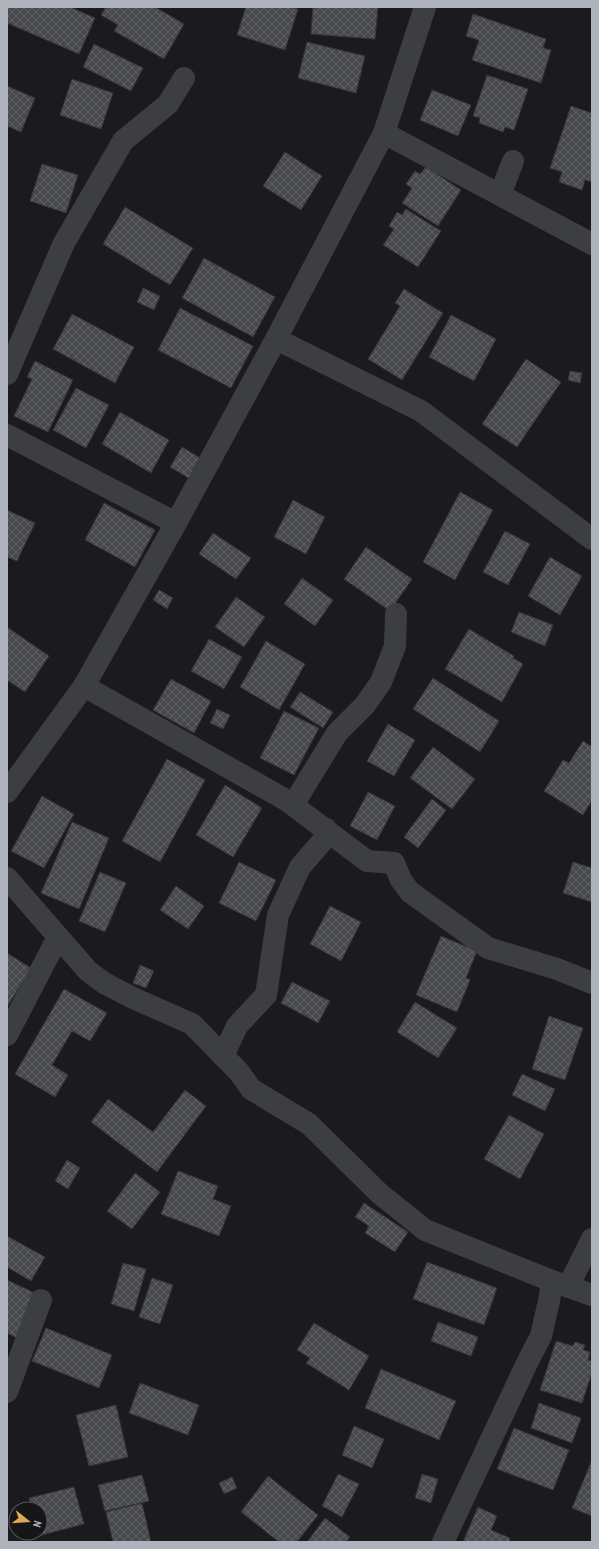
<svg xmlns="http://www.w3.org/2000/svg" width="599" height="1549" font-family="'PT Sans Narrow',sans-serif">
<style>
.building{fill:url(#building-cross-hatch);stroke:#353639}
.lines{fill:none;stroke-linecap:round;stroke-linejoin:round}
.minor{stroke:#3d3e42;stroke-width:22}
</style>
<defs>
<pattern id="building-cross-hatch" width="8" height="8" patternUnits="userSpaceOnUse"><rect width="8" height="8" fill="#48494d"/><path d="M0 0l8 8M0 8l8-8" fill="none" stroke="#606165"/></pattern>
</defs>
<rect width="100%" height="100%" fill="#1b1b1d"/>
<!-- building -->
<path class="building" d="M7 7H70L95 18 79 54 7 23Z
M106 7H155L184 24 164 59 114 31 118 25 101 15Z
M246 7H291L298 9 285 50 237 35Z
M313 7H378L375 39 311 34Z
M473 14 546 39 543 48 551 50 541 83 472 60 479 40 466 36Z
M307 42 365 56 356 93 298 78Z
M94 44 143 68 131 91 83 67Z
M487 75 528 89 514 130 505 127 503 132 479 123 480 118 473 116Z
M72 79 113 93 101 129 60 115Z
M7 86 35 98 21 132 7 126Z
M432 90 471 105 458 136 420 120Z
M571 106 592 113V182L585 180 582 190 559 182 562 172 550 168Z
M285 152 322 176 301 210 263 186Z
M42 164 78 175 66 213 30 201Z
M426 167 461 190 438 226 402 203 412 188 406 184 415 171 420 174Z
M125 207 193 248 170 285 103 244Z
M406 209 441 231 418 267 383 245 394 229 389 226 397 212 402 215Z
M204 258 275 297 253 337 182 298Z
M143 288 160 296 154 310 137 302Z
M404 289 443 313 402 380 368 359 400 306 395 303Z
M180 308 253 346 231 388 158 350Z
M72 314 134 347 115 383 53 349Z
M451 315 496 339 474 381 429 357Z
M526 359 561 382 517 447 482 424Z
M35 361 73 380 48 432 14 416 32 379 27 377Z
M570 371 582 373 580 383 568 380Z
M76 388 109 405 86 448 53 430Z
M120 412 169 440 151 473 102 444Z
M182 447 202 459 190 479 170 467Z
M460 492 493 510 455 580 423 562Z
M293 500 325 517 306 554 274 537Z
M104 503 155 530 135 567 85 540Z
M7 510 35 523 17 561 7 557Z
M505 531 530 544 508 585 483 572Z
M213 533 251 558 236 579 199 554Z
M366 547 412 579 390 611 344 579Z
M550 557 582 576 560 615 528 596Z
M302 578 333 600 315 626 284 604Z
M159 590 173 598 167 609 153 600Z
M236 597 265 617 244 647 215 627Z
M519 612 553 625 545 646 511 632Z
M7 627 49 656 25 692 7 680Z
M469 629 514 656 513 658 523 664 502 702 445 669Z
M209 639 242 657 224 689 191 671Z
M266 641 305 664 279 710 240 687Z
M433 678 499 721 480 752 413 709Z
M171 679 211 701 194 733 153 710Z
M300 692 333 712 323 728 290 707Z
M217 709 230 715 223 729 210 723Z
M284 711 319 728 294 775 260 758Z
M388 724 415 740 394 776 367 761Z
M583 741 592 747V800L583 815 544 791 563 760 569 763Z
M433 747 475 779 452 809 410 778Z
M167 759 205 780 160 862 122 841Z
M225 785 262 808 233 857 196 835Z
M368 792 395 806 377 840 350 826Z
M42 796 74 814 44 868 11 851Z
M432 799 446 810 418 848 404 837Z
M72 822 109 838 79 909 41 893Z
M239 862 276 880 256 921 219 903Z
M573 862 592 868V902L563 893Z
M100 872 126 883 105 932 79 921Z
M176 886 204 906 188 929 160 910Z
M330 906 361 922 341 961 310 944Z
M441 936 477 951 466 978 470 980 457 1012 416 995Z
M7 953 31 968 7 1007Z
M140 965 154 971 146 988 133 983Z
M292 982 330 1001 318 1023 281 1003Z
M64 989 107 1013 90 1041 72 1031 52 1065 68 1075 55 1097 15 1074Z
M415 1002 457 1028 438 1058 397 1032Z
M549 1016 583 1028 565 1080 532 1069Z
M522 1074 555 1089 545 1111 512 1095Z
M185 1090 206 1106 157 1172 91 1122 108 1099 153 1132Z
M509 1115 544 1134 520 1179 484 1159Z
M67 1160 80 1168 68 1189 55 1181Z
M178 1171 218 1186 213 1199 231 1206 219 1236 161 1214Z
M135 1173 160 1192 132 1229 107 1211Z
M364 1203 408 1232 395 1252 365 1233 369 1226 355 1217Z
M7 1236 45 1257 31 1281 7 1267Z
M427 1262 497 1288 484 1325 413 1299Z
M123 1263 146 1269 134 1311 111 1304Z
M152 1278 173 1285 160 1324 139 1317Z
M7 1280 37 1294 17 1338 7 1333Z
M438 1322 478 1337 471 1356 431 1341Z
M314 1323 369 1356 349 1390 306 1363 310 1358 297 1350Z
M46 1328 112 1355 99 1388 32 1361Z
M556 1341 573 1346 575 1342 585 1345 583 1350 590 1352 588 1360 592 1361V1372L582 1403 540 1390Z
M381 1369 456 1401 439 1440 365 1408Z
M140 1383 199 1405 188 1435 129 1413Z
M539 1403 581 1418 572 1443 531 1428Z
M116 1405 128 1457 89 1466 76 1415Z
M354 1426 384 1439 372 1468 342 1455Z
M514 1428 569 1450 553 1490 497 1469Z
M592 1460V1516L572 1508Z
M338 1474 359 1484 342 1517 322 1506Z
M422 1474 438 1479 431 1503 415 1498Z
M142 1475 149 1501 105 1511 98 1485Z
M268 1476 318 1515 297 1542H279L241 1512Z
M232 1477 237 1488 224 1494 219 1483Z
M74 1487 84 1524 38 1536 37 1533H40V1509H31L29 1498Z
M142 1503 151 1542H113L106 1512Z
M478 1507 497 1516 491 1530 510 1538 509 1542H463Z
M325 1518 350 1537 346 1542H307Z"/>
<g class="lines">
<!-- minor -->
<path class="minor" d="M384 133 592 244
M500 195 513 161
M276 339 421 411 592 539
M7 374 64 243 123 141 168 104 184 78
M7 435 176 523
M84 686 286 800 367 861 394 863 401 880 410 892 488 948 557 969 592 983
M7 792 84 686 176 523 276 339 384 133 425 7
M293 805 337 733 365 705 381 682 395 646 396 614
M7 878 88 971 104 983 133 998 192 1024 239 1072 251 1089 309 1124 379 1193 425 1230 552 1281 592 1295
M7 1035 58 937
M223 1056 237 1026 266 995 278 915 300 867 326 837V829
M568 1287 592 1239
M7 1392 41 1300
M443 1542 527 1363 541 1336 549 1301 552 1281"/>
</g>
<!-- border -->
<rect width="599" height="1549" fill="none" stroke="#afb3bb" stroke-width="16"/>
<!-- north arrow -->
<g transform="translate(28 1521) rotate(107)"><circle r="19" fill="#161618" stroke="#535559"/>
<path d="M0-3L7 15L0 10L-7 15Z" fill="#dea953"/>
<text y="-6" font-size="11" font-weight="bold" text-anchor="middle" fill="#afb3bb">N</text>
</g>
</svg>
